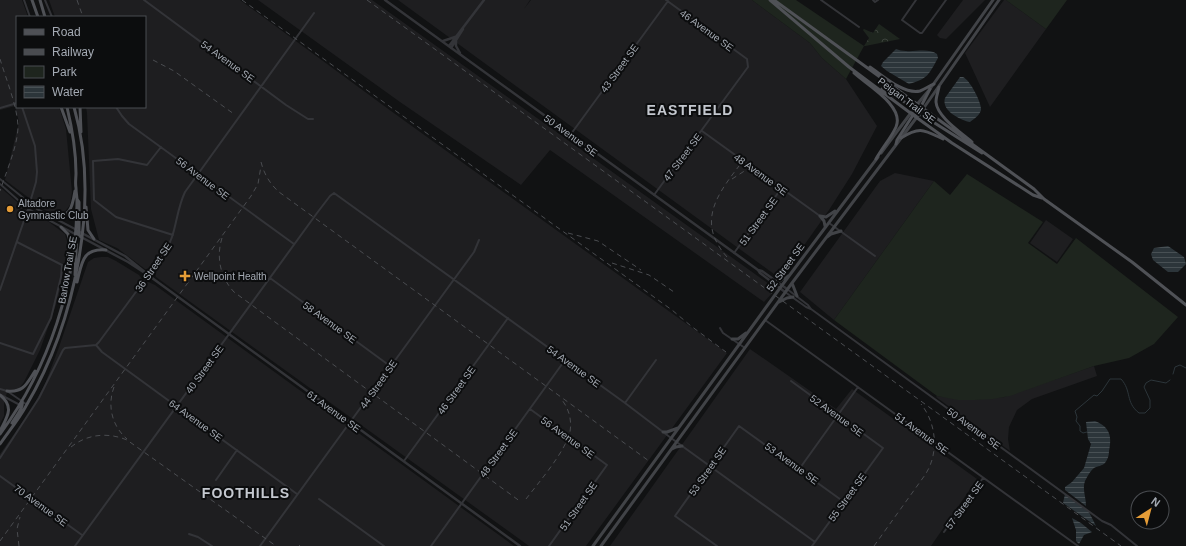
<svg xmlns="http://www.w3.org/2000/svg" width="1186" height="546" font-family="Helvetica,sans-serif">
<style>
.built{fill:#1e1e20}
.green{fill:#1e251e}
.park{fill:url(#park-crowns)}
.water{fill:url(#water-rules)}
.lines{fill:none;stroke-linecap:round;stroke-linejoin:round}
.stream{stroke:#2c353a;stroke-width:1}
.minor{stroke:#333438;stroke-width:2}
.tertiary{stroke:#333438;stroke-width:2.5}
.secondary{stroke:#414347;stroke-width:3}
.primary{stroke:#4f5156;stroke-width:3}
.rail{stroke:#4a4c50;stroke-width:1;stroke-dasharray:5 4;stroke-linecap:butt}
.poi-dot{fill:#e59c37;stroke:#0c0d0e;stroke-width:1.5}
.labels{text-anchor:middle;stroke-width:4;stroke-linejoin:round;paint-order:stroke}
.street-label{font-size:10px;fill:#a4aab3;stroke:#0c0d0e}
.poi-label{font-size:10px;fill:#a4aab3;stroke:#0c0d0e;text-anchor:start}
.district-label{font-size:14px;font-weight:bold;letter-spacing:1px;fill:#c4c8cf;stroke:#0c0d0e}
</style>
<defs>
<pattern id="park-crowns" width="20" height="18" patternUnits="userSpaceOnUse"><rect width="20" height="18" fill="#1e251e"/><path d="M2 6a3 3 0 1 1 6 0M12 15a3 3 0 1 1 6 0" fill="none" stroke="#3c423c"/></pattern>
<pattern id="water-rules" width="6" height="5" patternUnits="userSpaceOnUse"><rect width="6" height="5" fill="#2c353a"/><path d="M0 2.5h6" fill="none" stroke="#485054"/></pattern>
</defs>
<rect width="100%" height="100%" fill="#111213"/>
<!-- built -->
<path class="built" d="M0 0H22L28 17H17V107H59L66 129 72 192 70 205 63 214H54L38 207 33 201 5 180 19 122 15 106 0 110Z
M49 0H240L391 111 727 353 586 546H529L178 293 156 277 155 272 145 269 117 248 99 240 91 209 87 113 86 107H145V17H55Z
M258 0H372L776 289 764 302 550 150 521 185 400 102Z
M398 0H530L524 9 531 0H752L810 43 822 58 846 79 877 126 852 174 829 210 793 261 781 276 778 277Z
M963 0H985L946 39 940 38 937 35Z
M1004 0H1006L1046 29 990 107 965 53Z
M895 173 934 181 834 320 800 292 880 181Z
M0 187 25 209 49 222 65 234 68 245 58 299 40 350 24 382 18 390H8L4 401V416L0 424Z
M1046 220 1073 239 1057 262 1030 243Z
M101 257H108L116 261 139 275 142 279 155 285 514 546H0V454L31 410 45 384 59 347 88 262 94 258Z
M750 349 836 409 852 389 977 479 931 546H610Z
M1094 366 1097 376 1032 399 1017 410 1009 427 1008 439 1010 451 936 397 937 396 970 400 1004 397Z"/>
<!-- green -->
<path class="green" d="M752 0H796L864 46 846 79 822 58 810 43Z
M1006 0H1067L1046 29Z
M967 174 1043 222 1028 243 1057 264 1076 238 1178 317 1154 344 1129 358 1094 366 1010 396 993 399 975 400H958L937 396 834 320 934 181 950 195Z"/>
<!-- park -->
<path class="park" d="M879 24 900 39 865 46H864L869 38 863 30 864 29 873 33Z"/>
<!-- water -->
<path class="water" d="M896 49C899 50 902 51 906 51 915 52 929 48 937 54L938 58C929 74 928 79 909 84L887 71 881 66 883 62Z
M960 77H963C970 80 982 103 981 110 980 115 974 119 970 122 961 120 941 111 945 98Z
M1168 246 1184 257 1186 264 1178 272H1168L1153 260 1151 254 1154 248Z
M1095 421C1110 427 1112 436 1109 451 1109 455 1108 459 1105 463 1102 466 1098 466 1094 468 1090 471 1087 477 1085 481 1082 489 1086 497 1086 506L1065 490V487L1072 482 1084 468 1091 444 1088 439 1086 422Z
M1065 494 1089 512 1096 526 1063 503Z
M1072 518 1081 523 1092 532 1084 535 1079 544 1076 541V530Z"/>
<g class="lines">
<!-- stream -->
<path class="stream" d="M1173 374 1175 367 1180 365 1186 368
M1087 432 1083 433 1080 431V426L1076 421 1077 417 1075 411 1094 395 1097 396 1102 391 1110 379H1121C1132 391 1125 402 1139 413H1145L1150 408V400L1144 387 1146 383 1151 380 1166 383 1170 380"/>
<!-- minor -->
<path class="minor" d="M24 0 30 17
M45 0 52 17
M144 0 286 105 308 119H313
M821 0 859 27
M873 0 875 2 878 0
M916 0 902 20 920 33H922L946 0
M116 107 122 116 129 124 294 244
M0 108 17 103
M702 131 820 216
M571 134 668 1
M161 147 147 165 118 159 93 161 94 200 116 217 173 235
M0 179 37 209 75 229
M0 184 28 209 75 234
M654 195 748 67 747 59 666 0
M829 223 875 256
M734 253 781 189
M270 278 390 366
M787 289 808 305 811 309 1102 521 1111 525 1137 546
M0 290 28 209 36 182 37 172 35 146 22 107
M785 292 806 307 811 309
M765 320 1078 546
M720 328 723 333 745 348
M0 343 33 354 51 318 61 277 62 265 17 242
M96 345 102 352 297 494
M791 381 883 448 812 546
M0 389 7 391 26 404
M1 395 20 405
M625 403 656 360
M530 409 607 465 549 546
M0 458 39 398 63 350 65 348 96 345 99 342 164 254C177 234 175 213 185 192L314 13
M404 461 508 318
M800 468 858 387
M0 476 82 535
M216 480 237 450
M319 499 384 546
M944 532 983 478
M189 534 198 537 212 546
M75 546 317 213 330 196 334 193 625 403 671 438 815 542
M260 546 436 304 474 252 479 240
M431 546 565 360
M717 546 675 516 739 426 844 502"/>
<!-- tertiary -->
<path class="tertiary" d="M385 0 758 270 760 273 785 292
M443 41 455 37
M456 41V46L460 53
M449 46 484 0
M451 48 463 29
M78 231 125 256 146 273
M81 237 128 262 148 275 520 546
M758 270 762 271 787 289"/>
<!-- secondary -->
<path class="secondary" d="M881 153 919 102 930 89 993 0
M820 216 826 217 835 211
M820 216 824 221 825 226
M827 237 831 234 841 231
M775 281 781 280 787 276
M792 283 797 296
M779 302 787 298 793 297
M732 339H738L746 333
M663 432H667L678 428
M672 449 676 447 682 446
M593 546 780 288 878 157
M601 546 792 283 923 109 999 0"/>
<!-- primary -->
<path class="primary" d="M32 0 38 17
M40 0 45 17
M770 0 849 67 913 115 952 143 1033 195 1042 198
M774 0 1034 189 1044 199 1132 262 1186 305
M870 67C882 75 904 95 920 91 925 89 929 86 934 84
M854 73C867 85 905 106 896 127 891 138 882 148 876 159
M939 87C938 92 936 97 936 102 937 117 962 133 972 142
M882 89 915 108 923 109
M61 107 70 132
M80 107 81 132
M911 113 922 115 982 153
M916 116 930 89
M901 138C920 126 924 130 943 139
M896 144 897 140 913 115
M77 199 79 202V235L82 238
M86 207 88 230 94 239
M50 217C71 217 72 209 75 191
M61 227 68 234 72 249
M75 275 77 232 76 230
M77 282C82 263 82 248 106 250
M7 391C24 393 27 383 35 371
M0 395C15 407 7 417 0 431
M12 423C16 416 24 408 22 401
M0 434C49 368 77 282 77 201 77 196 76 193 76 188 75 183 76 178 76 173 76 152 72 128 67 107
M0 444C9 431 19 419 26 406 75 323 101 201 74 107"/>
<!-- rail -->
<path class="rail" d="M77 0 83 17
M242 0 672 310 691 326 726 352
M367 0 1121 546
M0 59C6 79 18 108 18 128 17 148 6 172 0 191
M153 60 174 71 234 114
M261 162C264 174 270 184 279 192L649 461
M732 179 746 170
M568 233 598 241 641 270
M222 238C216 257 220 277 234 292L521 502
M727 257C693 219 722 189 745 158
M612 263 649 275 674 292
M114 387C107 406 112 426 127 439
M71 447C87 434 108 432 127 440L276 546
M526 499C539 482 565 452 570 432 572 420 569 409 562 400
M0 541 251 196 258 184 261 166
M299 545 300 546
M19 546 17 529 20 517
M874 546 925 475C939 454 937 424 921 404"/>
</g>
<!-- markers -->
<g class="poi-dot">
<circle cx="10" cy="209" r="4"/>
<path d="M183 270h4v4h4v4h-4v4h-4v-4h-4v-4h4z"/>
</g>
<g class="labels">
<!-- street labels -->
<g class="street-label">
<text transform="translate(707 30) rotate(36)" y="4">46 Avenue SE</text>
<text transform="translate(228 61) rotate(36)" y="4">54 Avenue SE</text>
<text transform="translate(619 68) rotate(-54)" y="4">43 Street SE</text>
<text transform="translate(907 100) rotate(37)" y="4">Peigan Trail SE</text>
<text transform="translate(571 135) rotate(36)" y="4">50 Avenue SE</text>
<text transform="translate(682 157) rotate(-53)" y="4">47 Street SE</text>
<text transform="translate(761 174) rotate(36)" y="4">48 Avenue SE</text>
<text transform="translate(203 178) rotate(37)" y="4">56 Avenue SE</text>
<text transform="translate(758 221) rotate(-54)" y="4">51 Street SE</text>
<text transform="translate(153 267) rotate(-56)" y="4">36 Street SE</text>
<text transform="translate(785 267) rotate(-54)" y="4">52 Street SE</text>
<text transform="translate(67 270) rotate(-80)" y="4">Barlow Trail SE</text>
<text transform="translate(330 322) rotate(36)" y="4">58 Avenue SE</text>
<text transform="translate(574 366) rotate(36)" y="4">54 Avenue SE</text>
<text transform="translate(204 369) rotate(-54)" y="4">40 Street SE</text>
<text transform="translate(378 384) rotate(-55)" y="4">44 Street SE</text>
<text transform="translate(456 390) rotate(-54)" y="4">46 Street SE</text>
<text transform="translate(334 411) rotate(36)" y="4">61 Avenue SE</text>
<text transform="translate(837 415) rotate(36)" y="4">52 Avenue SE</text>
<text transform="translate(196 420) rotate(36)" y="4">64 Avenue SE</text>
<text transform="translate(974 428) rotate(36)" y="4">50 Avenue SE</text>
<text transform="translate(922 433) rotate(36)" y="4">51 Avenue SE</text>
<text transform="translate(568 437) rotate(36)" y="4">56 Avenue SE</text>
<text transform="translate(498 453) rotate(-54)" y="4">48 Street SE</text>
<text transform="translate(792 463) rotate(36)" y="4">53 Avenue SE</text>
<text transform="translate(707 471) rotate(-55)" y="4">53 Street SE</text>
<text transform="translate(847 497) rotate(-54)" y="4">55 Street SE</text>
<text transform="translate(41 505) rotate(36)" y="4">70 Avenue SE</text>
<text transform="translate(964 505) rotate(-54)" y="4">57 Street SE</text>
<text transform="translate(578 506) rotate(-55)" y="4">51 Street SE</text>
</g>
<!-- poi labels -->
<g class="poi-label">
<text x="18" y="207">Altadore<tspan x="18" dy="12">Gymnastic Club</tspan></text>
<text x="194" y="280">Wellpoint Health</text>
</g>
<!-- district labels -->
<g class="district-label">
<text x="690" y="115">EASTFIELD</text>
<text x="246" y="498">FOOTHILLS</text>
</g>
</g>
<!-- legend -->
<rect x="16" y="16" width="130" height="92" fill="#0c0d0e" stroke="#494c50"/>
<rect x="24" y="29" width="20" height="6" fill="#4f5156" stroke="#494c50"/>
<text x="52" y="36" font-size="12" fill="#a4aab3">Road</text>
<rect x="24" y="49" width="20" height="6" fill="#4a4c50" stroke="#494c50"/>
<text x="52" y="56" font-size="12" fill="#a4aab3">Railway</text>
<rect x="24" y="66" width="20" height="12" fill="#1e251e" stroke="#494c50"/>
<text x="52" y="76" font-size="12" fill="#a4aab3">Park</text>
<rect x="24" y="86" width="20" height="12" fill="url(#water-rules)" stroke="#494c50"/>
<text x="52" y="96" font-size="12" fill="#a4aab3">Water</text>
<!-- north arrow -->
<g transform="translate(1150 510) rotate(36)"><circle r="19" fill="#0c0d0e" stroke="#494c50"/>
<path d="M0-3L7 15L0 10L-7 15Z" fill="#e59c37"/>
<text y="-6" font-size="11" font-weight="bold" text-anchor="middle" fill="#a4aab3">N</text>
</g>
</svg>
